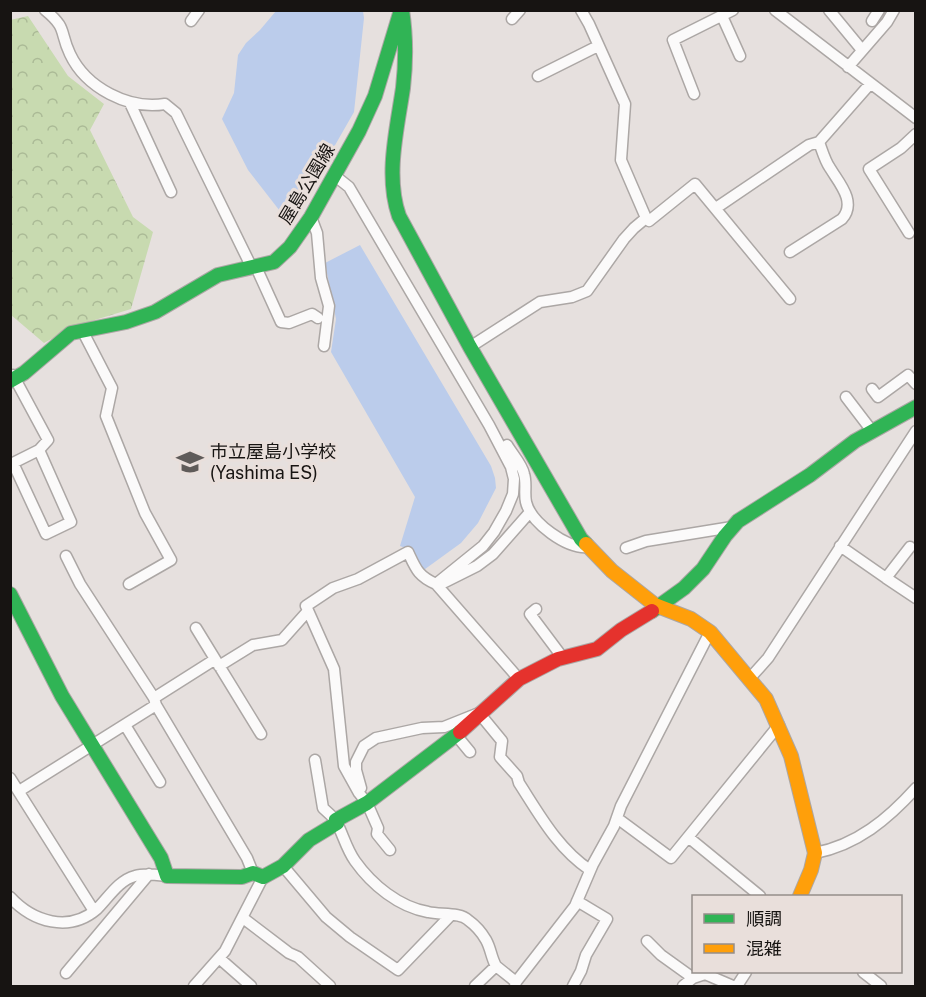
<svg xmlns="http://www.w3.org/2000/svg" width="926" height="997" font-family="'Public Sans','Noto Sans JP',sans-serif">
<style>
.forest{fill:url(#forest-crowns)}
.water{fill:#bbcceb}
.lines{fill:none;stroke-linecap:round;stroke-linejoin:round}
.street-casing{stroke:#aca7a5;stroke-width:13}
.fast-casing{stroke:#aca7a5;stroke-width:16}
.slow-casing{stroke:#aca7a5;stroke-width:16}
.jam-casing{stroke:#aca7a5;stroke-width:16}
.street{stroke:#fbfafa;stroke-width:10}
.fast{stroke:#30b455;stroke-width:14}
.slow{stroke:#ff9f0a;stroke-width:14}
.jam{stroke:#e5322d;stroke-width:14}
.labels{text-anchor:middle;stroke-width:6;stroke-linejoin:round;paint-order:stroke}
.street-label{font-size:18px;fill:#171412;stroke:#e9dfdb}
.poi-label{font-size:18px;fill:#171412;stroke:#e9dfdb;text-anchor:start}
</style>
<defs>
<pattern id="forest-crowns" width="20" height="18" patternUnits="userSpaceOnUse" patternTransform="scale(1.5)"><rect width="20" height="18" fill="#c8dab0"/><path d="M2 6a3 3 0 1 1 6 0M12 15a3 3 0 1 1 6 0" fill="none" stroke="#abba96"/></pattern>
</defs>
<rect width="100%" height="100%" fill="#e6e0de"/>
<!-- forest -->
<path class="forest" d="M28 16 68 76 104 104 90 130 133 217 153 232 131 309 75 326 44 343 11 315 10 20Z"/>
<!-- water -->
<path class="water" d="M276 11H363L364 18 354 112 290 224 248 170 222 119 234 93 238 55 246 43 260 30Z
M360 245 491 466 495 478 496 488 478 523 461 543 421 572 411 550 400 546 415 497 331 352 336 319 325 263Z"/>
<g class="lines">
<defs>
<path id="street" d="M45 10C68 29 59 31 70 54 86 88 129 110 165 104L176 113 252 268
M775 10 916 118
M829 10 862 50
M722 16 740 56
M512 19 520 10
M191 21 199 10
M872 21 879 10
M848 67 887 22 894 10
M538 76 598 46
M694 94 673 40 733 10
M130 103 171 192
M334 175 349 187 489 425 511 467 514 479 513 494 506 511 494 532 483 546 436 584
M716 208 809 145 819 142
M311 217 317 233 321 278 329 306 324 346
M646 218 649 221 695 184 790 299
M909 233 869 169 901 148 916 134
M790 252 842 219C857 202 839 183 830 168 825 161 822 150 819 142L870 84
M256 267 281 322 289 323 312 314 318 318
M82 330 112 388 106 416 145 513 171 560 129 584
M470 347 540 302 572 297 587 291 624 239 634 228 646 218 621 160 625 104 589 24 581 10
M13 375 48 440 39 450 13 463 46 534 71 522 39 450
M872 389 878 397 908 375 916 384
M846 397 872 431
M507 445C512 454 522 464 524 474 527 483 524 493 526 502 531 523 567 549 588 547
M840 546 886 578 910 547
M626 548 646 541 732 527
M66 556 80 584 154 698
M886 578 916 598
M445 582 477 566 493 554 530 512
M536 609 530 614 563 658
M196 628 261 734
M219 666 253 645 282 640 307 612
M750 678 768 658 916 431
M156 705 247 858 253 873
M125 725 160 782
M456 735 470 752
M315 760 323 808 336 820
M10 778 94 911
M361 788 356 770V762L364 746 376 738 422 728 444 727 479 713 502 741 500 757 517 776 519 783C539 814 558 849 590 870
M19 791 156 705 154 698 214 660
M617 818 671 858 779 725
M337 823C343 835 347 850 355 861 372 885 399 907 428 912 440 915 460 912 468 920 475 925 482 933 486 940 491 949 491 957 496 966L475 986
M688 837 760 896
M390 850 377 834 378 828 367 803 359 793 344 766 334 669 306 606 333 588 358 579 408 552C416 569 418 576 436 584L519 679
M815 853C857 845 888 819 916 788
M283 866 326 917 350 937 398 970 451 915
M10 897C33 922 69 933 97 909 108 898 119 880 135 876 145 873 157 875 167 876
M243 918 289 953 298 957 330 986
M647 941 661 955 693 978
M219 958 251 986
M496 966 516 982 515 986
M863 972 881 986
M66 973 149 874
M516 982 575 906 593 864 614 826 621 806 710 632
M194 986 225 951 263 877
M573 986 581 971 586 955 607 919 577 901
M683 986 693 978 705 974 733 986
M737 986 746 972"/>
<path id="fast" d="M402 10C406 36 406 62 403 88 397 129 385 176 399 216L470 347 581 539 586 544
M10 381 24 373 71 333 126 322 155 312 218 275 274 262 290 247 311 217 359 131 375 96 401 10
M10 594 62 696 161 858 167 876 242 877 253 873 263 877 283 866 309 840 337 823 336 820 367 803 460 732
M652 611 684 588 703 569 725 536 738 521 810 475 855 441 916 407"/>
<path id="slow" d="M586 544 612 571 655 605 691 619 710 632 766 699 791 756 815 853 811 870 800 896"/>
<path id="jam" d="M460 732 519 679 558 659 597 649 621 630 652 611"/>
</defs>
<!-- street casing -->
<use href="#street" class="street-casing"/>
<!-- fast casing -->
<use href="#fast" class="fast-casing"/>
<!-- slow casing -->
<use href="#slow" class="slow-casing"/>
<!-- jam casing -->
<use href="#jam" class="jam-casing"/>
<!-- street -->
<use href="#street" class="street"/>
<!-- fast -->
<use href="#fast" class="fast"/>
<!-- slow -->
<use href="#slow" class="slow"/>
<!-- jam -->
<use href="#jam" class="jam"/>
</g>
<!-- icons -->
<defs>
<symbol id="school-bare" viewBox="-9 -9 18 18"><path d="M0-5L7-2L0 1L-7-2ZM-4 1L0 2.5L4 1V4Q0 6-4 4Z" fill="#5f5b59" stroke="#e9dfdb" stroke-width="2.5" paint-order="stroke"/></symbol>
</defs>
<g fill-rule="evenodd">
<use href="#school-bare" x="171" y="443" width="38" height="38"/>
</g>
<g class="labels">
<!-- street labels -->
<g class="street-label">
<text transform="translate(307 184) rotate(-59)" y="6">屋島公園線</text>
</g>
<!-- poi labels -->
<g class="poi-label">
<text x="210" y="458">市立屋島小学校<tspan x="210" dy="21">(Yashima ES)</tspan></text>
</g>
</g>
<!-- border -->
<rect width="926" height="997" fill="none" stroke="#171412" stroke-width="24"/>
<!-- legend -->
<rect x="692" y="895" width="210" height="78" fill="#e9dfdb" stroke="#958e8b" stroke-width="1.5"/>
<rect x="704" y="914" width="30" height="9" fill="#30b455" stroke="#958e8b" stroke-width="1.5"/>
<text x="746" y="925" font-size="18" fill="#171412">順調</text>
<rect x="704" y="944" width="30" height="9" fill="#ff9f0a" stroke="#958e8b" stroke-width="1.5"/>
<text x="746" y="955" font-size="18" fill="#171412">混雑</text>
</svg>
